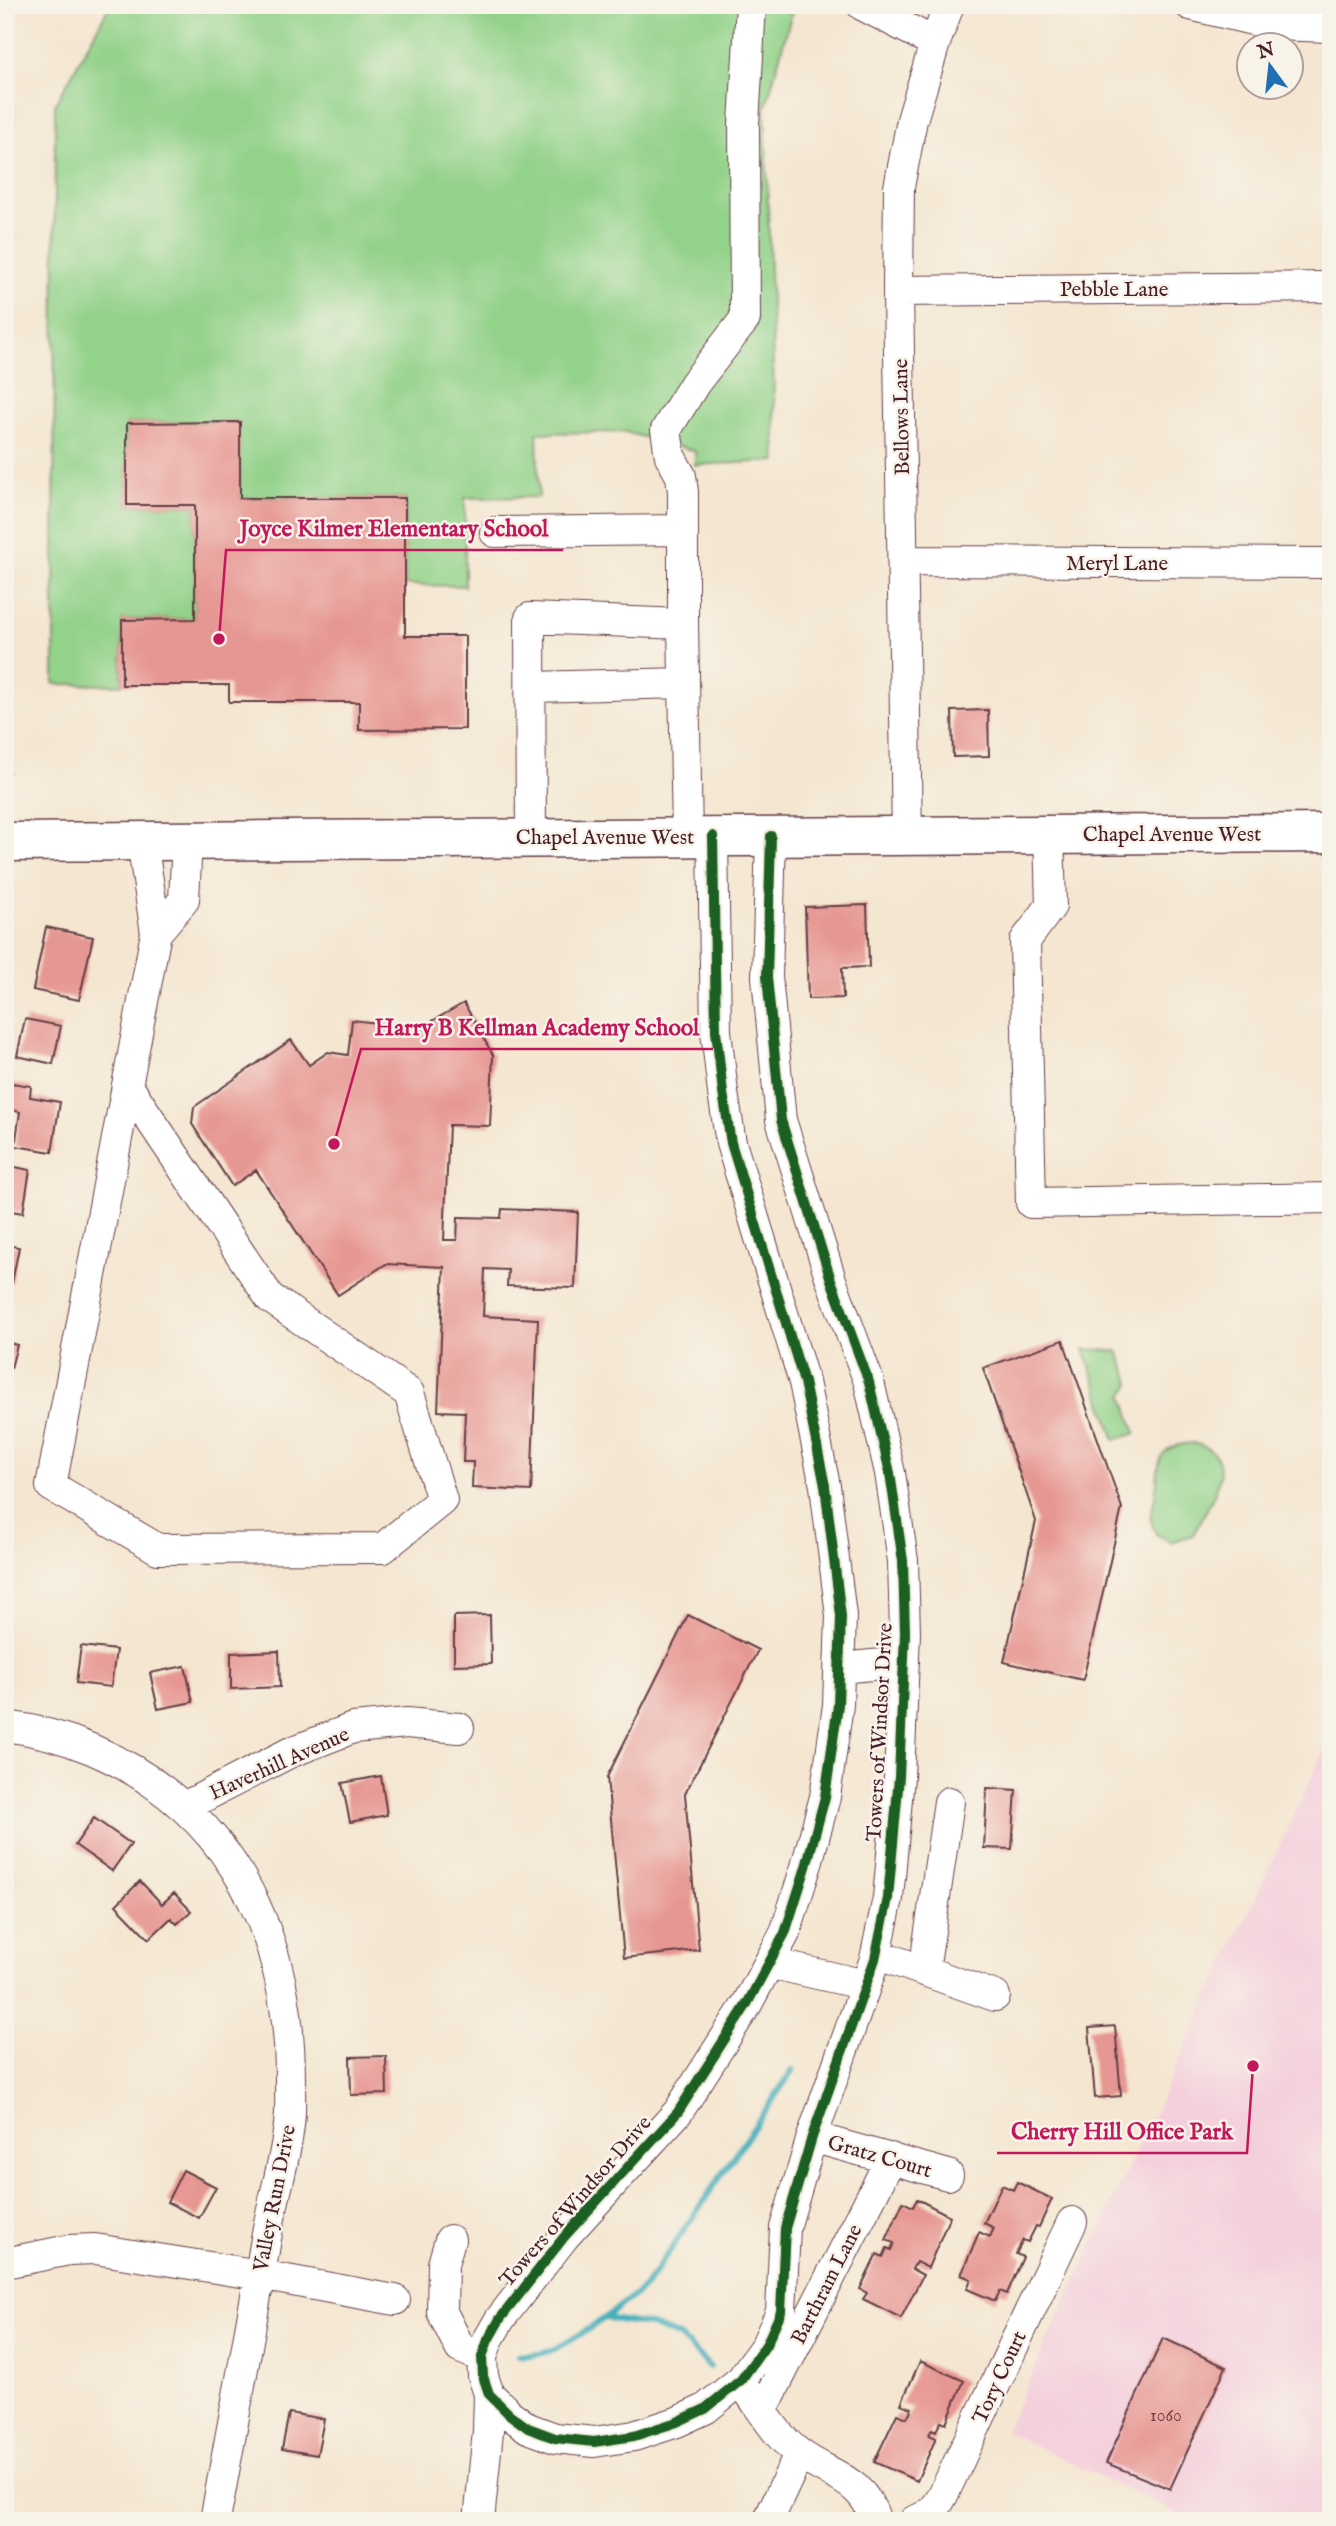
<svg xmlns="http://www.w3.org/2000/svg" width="1336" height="2526" font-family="'IM FELL English',serif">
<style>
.built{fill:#f4cfdc}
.green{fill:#92d289;stroke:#6e785a;stroke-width:2}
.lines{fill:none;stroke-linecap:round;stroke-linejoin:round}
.stream{stroke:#3faebc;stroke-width:6}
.building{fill:#e79793}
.minor-casing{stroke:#643d44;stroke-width:32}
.major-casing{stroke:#643d44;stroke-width:41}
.minor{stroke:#fff;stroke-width:30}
.major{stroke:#fff;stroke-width:38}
.cycleway-casing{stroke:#f7f3e8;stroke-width:15}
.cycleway{stroke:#1b5e20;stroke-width:10}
.labels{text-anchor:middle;stroke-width:5;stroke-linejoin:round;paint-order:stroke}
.number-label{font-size:18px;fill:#713d45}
.street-label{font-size:21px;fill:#4a1f2b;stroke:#f7f3e8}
.leader{fill:none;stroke:#c2185b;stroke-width:2.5}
.callout-dot{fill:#c2185b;stroke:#f7f3e8;stroke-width:2.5}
.callout-label{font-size:23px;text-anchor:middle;font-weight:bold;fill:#c2185b;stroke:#f7f3e8;stroke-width:5;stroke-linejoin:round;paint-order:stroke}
</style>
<rect width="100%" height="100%" fill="#f7f3e8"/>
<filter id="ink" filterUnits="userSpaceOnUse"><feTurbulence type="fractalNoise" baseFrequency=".0143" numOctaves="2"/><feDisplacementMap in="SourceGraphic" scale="14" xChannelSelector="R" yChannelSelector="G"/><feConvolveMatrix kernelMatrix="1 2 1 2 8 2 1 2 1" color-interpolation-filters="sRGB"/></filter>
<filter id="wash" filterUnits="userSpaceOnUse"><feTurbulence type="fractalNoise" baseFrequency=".00686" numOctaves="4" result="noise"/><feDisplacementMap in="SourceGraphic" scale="28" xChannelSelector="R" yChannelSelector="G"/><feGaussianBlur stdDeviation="1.57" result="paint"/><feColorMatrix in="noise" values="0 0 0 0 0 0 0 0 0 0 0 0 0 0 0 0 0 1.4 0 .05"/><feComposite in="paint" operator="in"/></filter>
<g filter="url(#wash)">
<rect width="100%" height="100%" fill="#f4e6d0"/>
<!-- built -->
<path class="built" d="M1331 1736V2521H1192L1005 2431Z"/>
<!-- green -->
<path class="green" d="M110 5H794L765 109 776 461 695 465V451L625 432 537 433 539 497 465 498V586L405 585V498H240L239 422 127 423V505H195V619L122 620V685L54 684 55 105Z
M1084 1349 1118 1351 1131 1384 1123 1396 1136 1433 1115 1440Z
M1193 1443C1245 1454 1208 1506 1193 1535L1171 1542 1156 1534C1147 1514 1151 1516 1155 1497 1161 1465 1151 1446 1193 1443Z"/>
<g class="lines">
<!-- stream -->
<path class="stream" d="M605 2318 645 2287 793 2070
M518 2355C551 2359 579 2334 605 2318L650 2325 680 2337 710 2367"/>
</g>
<g id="blocks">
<!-- building -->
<path class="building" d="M240 422V498H405V636H465V729L359 730V702H229V685H122V620L195 619V505H127V423Z
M988 710 989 756 953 757 952 711Z
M5 716H8L9 772H5Z
M867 905 869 967 842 968 843 998 808 999 805 907Z
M46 927 93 937 79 1000 33 990Z
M464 1003 493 1055 490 1126 449 1125 444 1240H457L458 1217 501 1218 502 1209 578 1212 575 1288 507 1286 508 1270 485 1269 483 1316 538 1319 531 1491 472 1488 473 1462H463L465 1412 438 1411 444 1267 386 1264 338 1295 256 1170 232 1186 192 1124 194 1107 291 1040 309 1065 328 1052 348 1055 352 1020 420 1028Z
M25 1019 61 1026 53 1064 17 1056Z
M12 1083 31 1086 30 1097 60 1102 52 1152 15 1146 20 1112 7 1109Z
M5 1165 30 1170 23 1213 5 1210Z
M5 1245 19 1247 12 1283 5 1282Z
M1063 1340 1122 1508 1083 1680 1004 1662 1036 1521 983 1368Z
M5 1342 17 1345 11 1368 5 1367Z
M490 1615 491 1664 454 1665V1616Z
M688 1615 758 1650 685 1794 699 1950 624 1958 607 1777Z
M81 1646 116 1650 111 1687 76 1683Z
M279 1651 280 1687 231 1689V1653Z
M185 1666 193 1702 158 1709 150 1673Z
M381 1776 387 1815 350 1822 342 1783Z
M987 1788 1016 1790 1012 1849 984 1848Z
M94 1818 131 1844 112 1871 75 1845Z
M140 1881 162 1904 174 1893 191 1911 177 1924 171 1918 149 1939 116 1905Z
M1115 2026 1121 2096 1095 2098 1089 2028Z
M386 2056 387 2094 351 2095 350 2057Z
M183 2170 216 2187 199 2218 167 2202Z
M1017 2182 1052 2199 1039 2227 1036 2226 1028 2242 1023 2240 1016 2254 1023 2257 1007 2294 1000 2291 995 2301 967 2289 971 2279 961 2275 979 2232 990 2237 994 2228 984 2223 1002 2185 1013 2190Z
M917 2199 950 2216 928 2268 916 2262 912 2269 923 2275 901 2318 863 2299 867 2293 860 2289 877 2254 883 2257 887 2248 891 2250 894 2243 886 2240 903 2202 913 2207Z
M1163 2338 1226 2367 1170 2489 1106 2463Z
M920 2361 964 2381 946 2423 941 2421 936 2431 932 2429 929 2435 936 2438 917 2481 874 2462 897 2414 907 2418 912 2408 901 2404Z
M289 2413 324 2419 317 2455 282 2449Z"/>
</g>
</g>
<g filter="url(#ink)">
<use href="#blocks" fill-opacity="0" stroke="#643d44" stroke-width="2"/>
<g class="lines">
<defs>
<path id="minor" d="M862 5 935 43
M1190 5 1273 25 1331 27
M898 291 1331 287
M495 532 682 530
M904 561 1331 563
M683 624V492L681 476 670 456 666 430 695 383 745 319 744 124 751 5
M532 687 683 683
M1049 834 1051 906 1025 941 1031 1203 1331 1198
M713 836 716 1031 723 1093 731 1143 804 1382 825 1486 841 1616 838 1705 825 1797 806 1867 785 1933 747 2004 678 2112 564 2237 500 2319 488 2340 482 2357 483 2376 489 2394 509 2414 528 2428 555 2438 594 2442 634 2436 677 2422 705 2409 741 2380 766 2345 781 2312 785 2228 812 2137 875 1959 888 1898 899 1777 905 1633 903 1561 890 1473 869 1382 831 1280 781 1120 767 977 771 836
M907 836 898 291 899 187 912 120 935 43 949 5
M531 838 530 618 683 624 687 836
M156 933 184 900 187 840
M127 1085 270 1298 409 1393 442 1500 383 1548 158 1549 51 1486 156 933 142 841
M840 1668 904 1662
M5 1726C64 1733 123 1758 169 1795 256 1864 290 1969 290 2077 290 2092 291 2109 289 2125 285 2163 272 2201 266 2239 250 2333 232 2427 215 2521
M184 1807 289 1753 353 1728 407 1723 459 1728
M876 1954 995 1996
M769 1963 866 1985
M924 1971 949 1802
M812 2137 948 2175
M450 2240 443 2264 442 2312 460 2348 482 2357
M5 2263 69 2250 95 2249 260 2275 395 2300
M751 2395C765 2415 780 2440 800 2454 832 2477 862 2478 876 2521
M762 2411 891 2158
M479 2521 488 2431 489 2394
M768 2521 799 2454
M914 2521C928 2516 935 2510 942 2497L1072 2222"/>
<path id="major" d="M5 842 1331 833"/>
</defs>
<!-- minor casing -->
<use href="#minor" class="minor-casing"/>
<!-- major casing -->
<use href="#major" class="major-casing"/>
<!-- minor -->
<use href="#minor" class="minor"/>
<!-- major -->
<use href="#major" class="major"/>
<defs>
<path id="cycleway" d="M713 836 716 1031 723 1093 731 1143 804 1382 825 1486 841 1616 838 1705 825 1797 806 1867 785 1933 747 2004 678 2112 564 2237 500 2319 488 2340 482 2357 483 2376 489 2394 509 2414 528 2428 555 2438 594 2442 634 2436 677 2422 705 2409 741 2380 766 2345 781 2312 785 2228 812 2137 875 1959 888 1898 899 1777 905 1633 903 1561 890 1473 869 1382 831 1280 781 1120 767 977 771 836"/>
</defs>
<!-- cycleway casing -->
<use href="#cycleway" class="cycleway-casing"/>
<!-- cycleway -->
<use href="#cycleway" class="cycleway"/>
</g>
</g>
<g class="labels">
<!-- number labels -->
<g class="number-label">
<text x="1166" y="2421">1060</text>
</g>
<!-- street labels -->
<g class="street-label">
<text x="1114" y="296">Pebble Lane</text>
<text transform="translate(901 417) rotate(-91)" y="7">Bellows Lane</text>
<text x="1117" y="570">Meryl Lane</text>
<text x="1172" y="841">Chapel Avenue West</text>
<text x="605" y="844">Chapel Avenue West</text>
<text transform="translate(879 1732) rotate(-87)" y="7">Towers of Windsor Drive</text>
<text transform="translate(279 1763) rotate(-24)" y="7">Haverhill Avenue</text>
<text transform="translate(880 2156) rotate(16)" y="7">Gratz Court</text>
<text transform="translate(274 2198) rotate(-79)" y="7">Valley Run Drive</text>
<text transform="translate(575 2201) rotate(-49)" y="7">Towers of Windsor Drive</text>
<text transform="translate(826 2284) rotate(-63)" y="7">Barthram Lane</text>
<text transform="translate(999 2377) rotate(-65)" y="7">Tory Court</text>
</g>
</g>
<!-- callouts -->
<path class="leader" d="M219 639L226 550H563M334 1144L361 1049H713M1253 2066L1247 2153H997"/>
<g class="callout-dot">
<circle cx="219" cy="639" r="7"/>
<circle cx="334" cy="1144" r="7"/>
<circle cx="1253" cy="2066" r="7"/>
</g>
<g class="callout-label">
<text x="394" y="536">Joyce Kilmer Elementary School</text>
<text x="537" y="1035">Harry B Kellman Academy School</text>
<text x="1122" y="2139">Cherry Hill Office Park</text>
</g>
<!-- margin -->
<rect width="1336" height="2526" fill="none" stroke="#f7f3e8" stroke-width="28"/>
<!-- north arrow -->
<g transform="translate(1270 66) rotate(345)"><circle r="33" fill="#f7f3e8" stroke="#b29e9c" stroke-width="2"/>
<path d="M0-5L12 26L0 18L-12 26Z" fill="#1f6fb2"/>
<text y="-10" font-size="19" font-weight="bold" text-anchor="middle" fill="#4a1f2b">N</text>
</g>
</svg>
